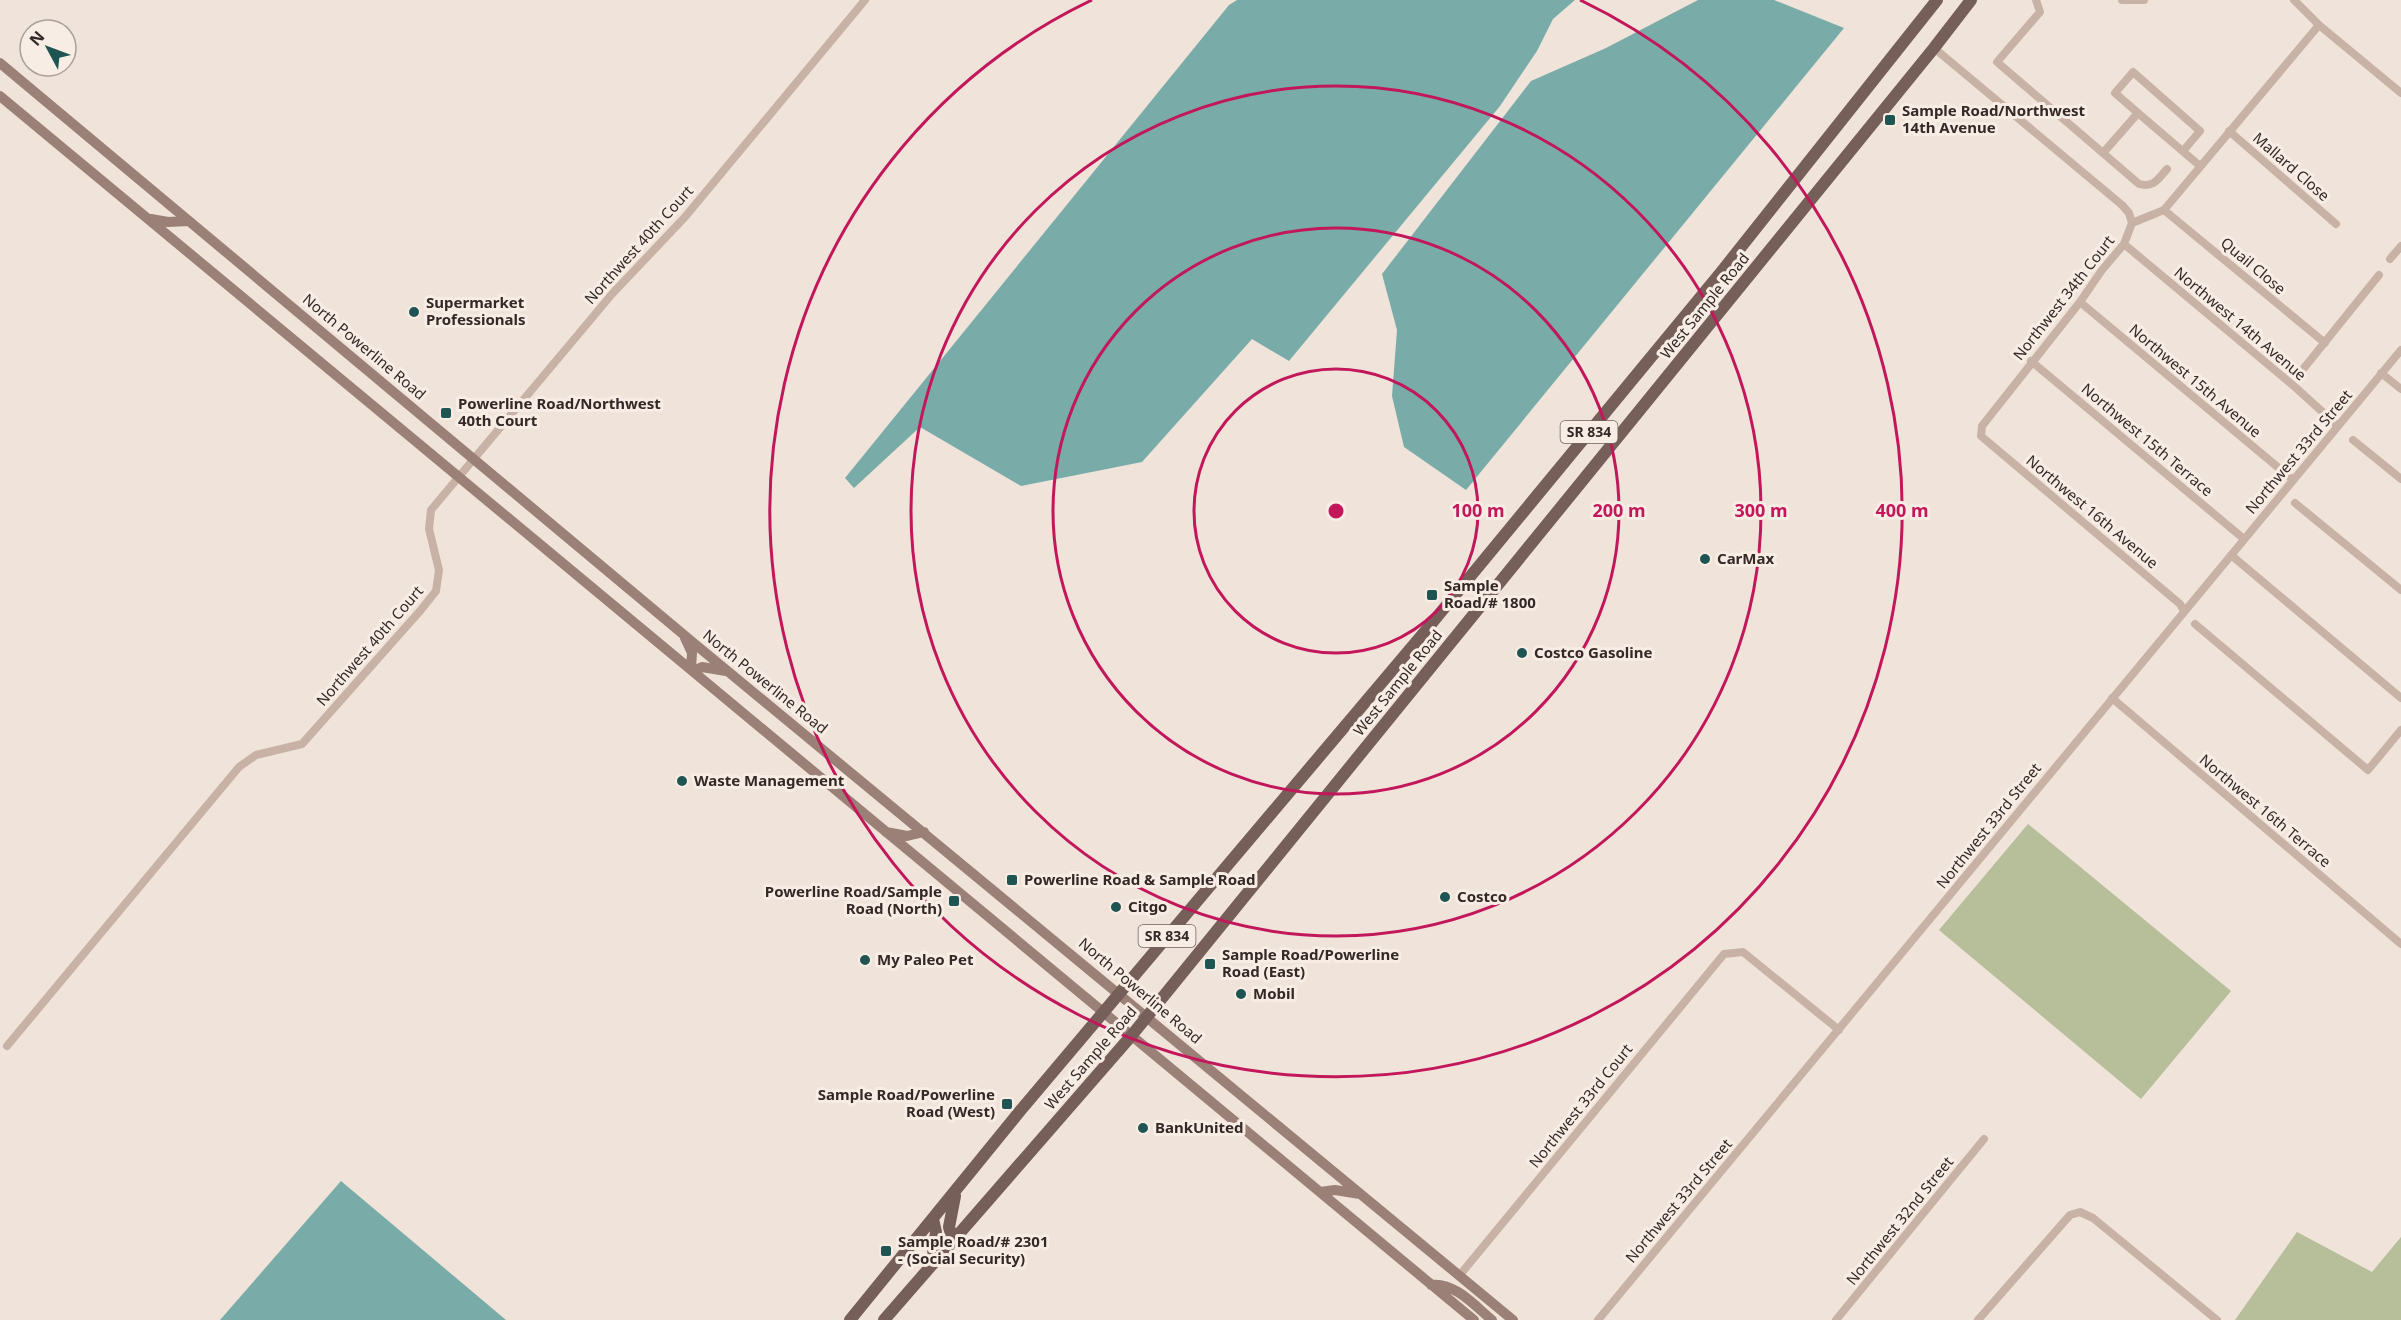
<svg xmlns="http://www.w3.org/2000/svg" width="2401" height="1320" font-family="'Noto Sans',sans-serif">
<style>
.green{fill:#b6be9a}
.water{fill:#79aca9}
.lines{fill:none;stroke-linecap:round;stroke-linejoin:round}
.street{stroke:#c8b2a6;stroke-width:8}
.secondary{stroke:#9b8077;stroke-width:10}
.primary{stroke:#755f58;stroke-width:12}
.ring{fill:none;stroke:#c2185b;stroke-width:3}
.poi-dot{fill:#1e5452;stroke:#f8ede5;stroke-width:2}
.labels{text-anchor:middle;stroke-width:6;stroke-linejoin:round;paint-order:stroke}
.shield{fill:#f8ede5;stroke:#6f645f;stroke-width:1.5}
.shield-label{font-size:14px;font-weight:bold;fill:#342926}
.poi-label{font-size:15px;font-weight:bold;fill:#342926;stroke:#f8ede5;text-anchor:start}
.street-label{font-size:15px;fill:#342926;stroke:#f8ede5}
.centre{fill:#c2185b;stroke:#f8ede5;stroke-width:3}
.ring-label{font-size:18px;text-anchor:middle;font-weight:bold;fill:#c2185b;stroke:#f8ede5;stroke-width:6;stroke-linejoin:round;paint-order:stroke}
</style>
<rect width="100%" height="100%" fill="#f0e3d9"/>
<!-- green -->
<path class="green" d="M2028 824 2231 991 2141 1099 1939 930Z
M2297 1232 2372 1272 2401 1237V1320H2235Z"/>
<!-- water -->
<path class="water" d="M1237 0H1575L1553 19 1537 51 1500 106 1289 361 1252 339 1142 462 1021 486 920 427 854 488 845 478 1229 5Z
M1698 0H1774L1844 28 1466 490 1404 447 1392 396 1397 330 1382 274 1531 81 1606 48Z
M341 1181 506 1320H220Z"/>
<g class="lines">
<!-- street -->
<path class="street" d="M2036 0 2040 12 1997 62 2139 184C2154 188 2158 179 2167 169
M2122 0H2144
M2294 0 2319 25 2401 93
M1934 48 2122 205 2129 213 2132 223
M2138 113 2200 166
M2229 131 2336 224
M2103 153 2138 113 2115 93 2133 72 2200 131 2183 151
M2164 210 2325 343
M2124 244 2295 387 2338 426
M2390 259 2401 246
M2080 302 2293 480
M2031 361 2244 539
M2300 373 2379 275
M2381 373 2401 389
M2353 440 2401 479
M2295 503 2401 590
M2231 555 2401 698
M2184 611 2180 604 1981 436 1982 426 2080 302 2102 270 2124 244 2132 223 2164 210 2319 25
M2195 624 2368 770 2401 730
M2112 698 2401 944
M7 1046 239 767 256 755 302 744 420 611 436 591 439 570 429 529 431 510 612 294 685 217 865 0
M1459 1276 1724 954 1743 952 1839 1030
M1598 1320 2401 350
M1836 1320 1984 1139
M1978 1320 2070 1215 2080 1212 2093 1218 2217 1320"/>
<!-- secondary -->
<path class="secondary" d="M0 63 696 645 1513 1320
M0 96 1474 1320
M151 219 168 222 189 221
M685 638 692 653 691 669
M694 671 702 667 726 671
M886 832 907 836 924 832
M1320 1192 1335 1190 1360 1194
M1431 1285C1455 1282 1475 1306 1492 1320"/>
<!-- primary -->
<path class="primary" d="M953 1241 949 1227 955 1196
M932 1262 936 1232 933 1219
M850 1320 1020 1111 1427 629 1722 271 1937 0
M884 1320 1132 1035 1934 48 1971 0"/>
</g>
<!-- distance rings -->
<g class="ring">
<circle cx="1336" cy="511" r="142"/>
<circle cx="1336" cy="511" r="283"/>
<circle cx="1336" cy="511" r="425"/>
<path d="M1580 0A566 566 0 1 1 1092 0"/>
</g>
<!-- markers -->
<g class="poi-dot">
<rect x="1884" y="114" width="12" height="12" rx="3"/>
<circle cx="414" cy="312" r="6"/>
<rect x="440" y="407" width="12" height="12" rx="3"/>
<circle cx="1705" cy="559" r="6"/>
<rect x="1426" y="589" width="12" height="12" rx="3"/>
<circle cx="1522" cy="653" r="6"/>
<circle cx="682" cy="781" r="6"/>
<rect x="1006" y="874" width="12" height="12" rx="3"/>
<circle cx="1445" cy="897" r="6"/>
<rect x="948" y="895" width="12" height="12" rx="3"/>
<circle cx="1116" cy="907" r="6"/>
<circle cx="865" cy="960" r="6"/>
<rect x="1204" y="958" width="12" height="12" rx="3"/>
<circle cx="1241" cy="994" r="6"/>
<rect x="1001" y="1098" width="12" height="12" rx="3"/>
<circle cx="1143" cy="1128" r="6"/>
<rect x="880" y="1245" width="12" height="12" rx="3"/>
</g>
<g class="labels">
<!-- shield labels -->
<g class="shield">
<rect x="1560.5" y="421" width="57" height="22" rx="4.5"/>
<rect x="1138.5" y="925" width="57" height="22" rx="4.5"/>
</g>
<g class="shield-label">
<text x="1589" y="437">SR 834</text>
<text x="1167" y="941">SR 834</text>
</g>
<!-- poi labels -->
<g class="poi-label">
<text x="1902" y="116">Sample Road/Northwest<tspan x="1902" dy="17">14th Avenue</tspan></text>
<text x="426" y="308">Supermarket<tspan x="426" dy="17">Professionals</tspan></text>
<text x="458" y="409">Powerline Road/Northwest<tspan x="458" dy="17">40th Court</tspan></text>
<text x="1717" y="564">CarMax</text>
<text x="1444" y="591">Sample<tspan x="1444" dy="17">Road/# 1800</tspan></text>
<text x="1534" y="658">Costco Gasoline</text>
<text x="694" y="786">Waste Management</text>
<text x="1024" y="885">Powerline Road &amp; Sample Road</text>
<text x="942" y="897" text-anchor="end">Powerline Road/Sample<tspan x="942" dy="17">Road (North)</tspan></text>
<text x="1457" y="902">Costco</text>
<text x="1128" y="912">Citgo</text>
<text x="1222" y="960">Sample Road/Powerline<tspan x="1222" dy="17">Road (East)</tspan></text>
<text x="877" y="965">My Paleo Pet</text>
<text x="1253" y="999">Mobil</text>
<text x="995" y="1100" text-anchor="end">Sample Road/Powerline<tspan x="995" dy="17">Road (West)</tspan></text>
<text x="1155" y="1133">BankUnited</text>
<text x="898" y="1247">Sample Road/# 2301<tspan x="898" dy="17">- (Social Security)</tspan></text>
</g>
<!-- street labels -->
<g class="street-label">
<text transform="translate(2291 167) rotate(41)" y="5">Mallard Close</text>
<text transform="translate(639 245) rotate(-48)" y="5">Northwest 40th Court</text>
<text transform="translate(2253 266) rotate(40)" y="5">Quail Close</text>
<text transform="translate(2064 298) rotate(-52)" y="5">Northwest 34th Court</text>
<text transform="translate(1705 306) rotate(-51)" y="5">West Sample Road</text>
<text transform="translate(2240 324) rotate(40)" y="5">Northwest 14th Avenue</text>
<text transform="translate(364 347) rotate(40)" y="5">North Powerline Road</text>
<text transform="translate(2195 381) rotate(40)" y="5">Northwest 15th Avenue</text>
<text transform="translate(2147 440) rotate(40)" y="5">Northwest 15th Terrace</text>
<text transform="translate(2299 452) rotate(-50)" y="5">Northwest 33rd Street</text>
<text transform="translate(2092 512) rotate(40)" y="5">Northwest 16th Avenue</text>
<text transform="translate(370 646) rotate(-49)" y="5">Northwest 40th Court</text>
<text transform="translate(765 682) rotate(39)" y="5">North Powerline Road</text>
<text transform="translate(1398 683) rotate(-51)" y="5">West Sample Road</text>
<text transform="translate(2265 811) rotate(40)" y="5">Northwest 16th Terrace</text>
<text transform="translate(1989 826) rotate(-51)" y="5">Northwest 33rd Street</text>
<text transform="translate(1140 991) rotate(40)" y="5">North Powerline Road</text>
<text transform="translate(1091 1058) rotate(-49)" y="5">West Sample Road</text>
<text transform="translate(1581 1106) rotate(-51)" y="5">Northwest 33rd Court</text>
<text transform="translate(1679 1201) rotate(-50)" y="5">Northwest 33rd Street</text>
<text transform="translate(1900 1221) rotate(-51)" y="5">Northwest 32nd Street</text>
</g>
</g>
<circle cx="1336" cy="511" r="9" class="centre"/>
<g class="ring-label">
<text x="1478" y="517">100 m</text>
<text x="1619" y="517">200 m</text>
<text x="1761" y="517">300 m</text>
<text x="1902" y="517">400 m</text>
</g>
<!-- north arrow -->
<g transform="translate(48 48) rotate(311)"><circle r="28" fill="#f8ede5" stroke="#aa9f99" stroke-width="1.5"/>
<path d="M0-4.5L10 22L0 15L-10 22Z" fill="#1e5452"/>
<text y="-9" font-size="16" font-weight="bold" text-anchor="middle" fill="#342926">N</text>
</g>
</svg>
